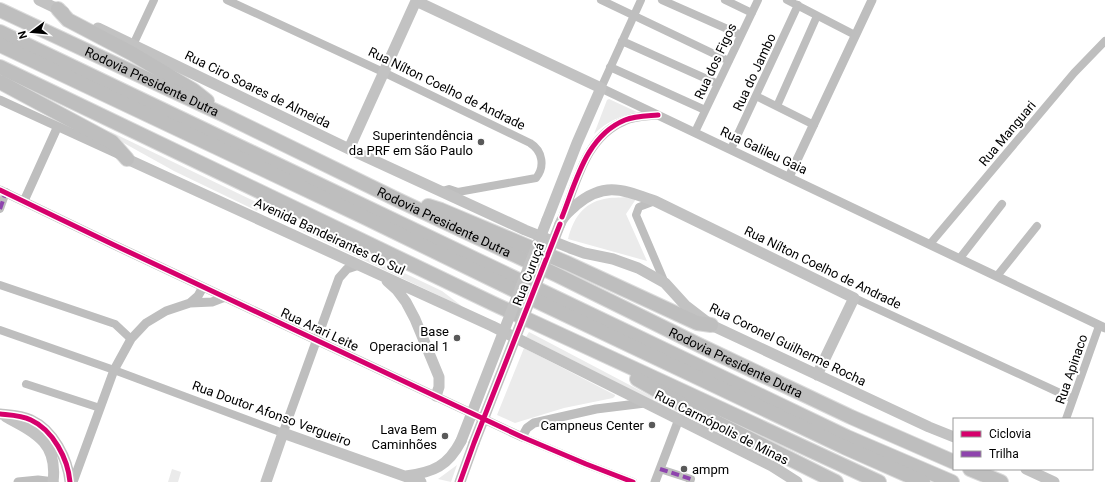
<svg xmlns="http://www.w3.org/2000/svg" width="1105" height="482" font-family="Roboto,sans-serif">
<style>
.green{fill:#ebebeb}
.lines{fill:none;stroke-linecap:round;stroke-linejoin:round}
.motorway-casing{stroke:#dbdbdb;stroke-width:16}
.minor{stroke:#bebebe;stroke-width:8}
.tertiary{stroke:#bebebe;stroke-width:9}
.secondary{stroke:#c2c2c2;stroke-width:11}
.motorway{stroke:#bebebe;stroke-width:14}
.secondary-bridge{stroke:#c2c2c2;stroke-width:11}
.quiet{stroke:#8e44ad;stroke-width:4;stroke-dasharray:8 4;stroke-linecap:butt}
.cycleway-casing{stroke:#fff;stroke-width:8}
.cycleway{stroke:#d6006c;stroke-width:5}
.poi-dot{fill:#595959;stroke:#fff;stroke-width:1.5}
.labels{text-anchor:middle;stroke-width:4;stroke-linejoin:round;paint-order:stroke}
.street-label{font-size:13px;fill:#000;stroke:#fff}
.poi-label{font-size:13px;fill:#000;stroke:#fff;text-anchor:end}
</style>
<rect width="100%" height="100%" fill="#fff"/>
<!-- green -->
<path class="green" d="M609 99 637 112C618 117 608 121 594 134L607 100Z
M104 130 111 132 260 204 257 211 174 171 104 132Z
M627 197 636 199 626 214 647 261 568 239C573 219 583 203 604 199 611 197 619 198 627 197Z
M301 224 442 291 463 307 298 229Z
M529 332 660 401 676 411 679 414 526 337Z
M524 348 615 395V396L613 398 564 408 515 423 497 415Z
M457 465 451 482 438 479Z
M172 469 181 472 178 482H168Z"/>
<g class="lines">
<defs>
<g id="motorway">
<path d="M58 9 68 20 131 53 193 90 207 101"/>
<path id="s1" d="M0 10 222 114 396 199 557 275 701 346 851 417 954 462"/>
<path d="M0 32 847 437 952 482"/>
<path d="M0 45 364 217 545 305 844 447 923 482"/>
<path d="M0 67 494 304 879 482"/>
<path d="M0 82 112 142 127 159"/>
<path d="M428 206 441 210 567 263 697 323 711 325"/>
<path d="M637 379 686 407 836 482"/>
<path d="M970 469 1001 482"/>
</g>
</defs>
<!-- motorway casing -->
<use href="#motorway" class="motorway-casing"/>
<!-- minor -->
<path class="minor" d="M227 0 383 72 530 143C543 151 545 167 536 178L458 192 449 189 442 191
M601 0 729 61
M662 0 741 35
M725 0 752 13
M787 0 855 35
M622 41 718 84
M133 45 154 0
M610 67 705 110
M601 88 641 0
M756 96 814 125
M777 106 817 16
M695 132 758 0
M731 149 798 5
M655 201 639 207 636 215 665 283
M0 209 6 192
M930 244 1074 73 1105 41
M960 258 1002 204
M997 276 1037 226
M0 285 115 324 131 339
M854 298 1073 399
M0 330 114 370 283 433
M26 384 100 408
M1066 419 1099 326
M522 437 586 464 633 482
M660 469 691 479 690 482"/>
<!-- tertiary -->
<path class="tertiary" d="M601 88 1105 328
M0 100 122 156
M789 177 872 0
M0 190 112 244 522 437 527 428 534 423 596 409 645 403
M24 201 57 128
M563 216C577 181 586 137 624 121 634 116 647 116 657 115
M190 303 198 296 203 287
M283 433 339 278 347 269 359 265
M18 482 38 480 54 482
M73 482 114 370 131 339 146 323 166 311 190 303 212 302 225 297
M655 482 679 419"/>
<!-- secondary -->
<path class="secondary" d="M39 0 64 12
M98 28 349 149 525 230 570 248 584 253 613 259 638 268 665 283 685 305 711 325 929 427 954 437
M349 149 416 1 601 88 577 143 547 220
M127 159 492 326 772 466 797 482
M560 224C563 215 570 211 576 205 605 181 623 190 655 201L854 298 817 375
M387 281 397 290 406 302 415 319 439 377V387L436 396
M0 414C10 415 21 415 31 420 53 430 68 459 70 482
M6 417C36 433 58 443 53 482
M1026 469 1054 482
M406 476C434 472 448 466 461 441
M266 482 283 433 421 482
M460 482 474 443"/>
<!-- motorway -->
<use href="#motorway" class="motorway"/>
<!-- secondary-bridge -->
<path class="secondary-bridge" d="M461 441 547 220
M474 443 560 224"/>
<!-- quiet -->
<path class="quiet" d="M0 209 6 192
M660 469 691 479 690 482"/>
<defs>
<path id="cycleway" d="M0 190 112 244 522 437 586 464 633 482
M562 217C576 182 586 136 625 120 635 116 647 116 658 115
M0 414C10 415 21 415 31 420 53 430 68 459 70 482
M460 482 474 443 560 224"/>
</defs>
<!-- cycleway casing -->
<use href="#cycleway" class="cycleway-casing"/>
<!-- cycleway -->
<use href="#cycleway" class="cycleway"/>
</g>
<!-- markers -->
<g class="poi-dot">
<circle cx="481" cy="142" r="4"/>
<circle cx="457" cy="338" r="4"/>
<circle cx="652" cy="425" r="4"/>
<circle cx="445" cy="436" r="4"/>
<circle cx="684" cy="469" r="4"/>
</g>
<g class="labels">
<!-- street labels -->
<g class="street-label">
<text transform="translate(715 61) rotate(-65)" y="5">Rua dos Figos</text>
<text transform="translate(754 72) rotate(-65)" y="5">Rua do Jambo</text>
<text dy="5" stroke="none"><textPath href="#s1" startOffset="168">Rodovia Presidente Dutra</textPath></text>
<text transform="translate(447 88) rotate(26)" y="5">Rua Nílton Coelho de Andrade</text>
<text transform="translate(258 89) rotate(26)" y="5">Rua Ciro Soares de Almeida</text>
<text transform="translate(1007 133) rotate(-50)" y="5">Rua Manguari</text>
<text transform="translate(764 150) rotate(25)" y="5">Rua Galileu Gaia</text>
<text dy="5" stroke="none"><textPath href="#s1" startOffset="492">Rodovia Presidente Dutra</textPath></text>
<text transform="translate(330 236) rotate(25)" y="5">Avenida Bandeirantes do Sul</text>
<text transform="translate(823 267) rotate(26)" y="5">Rua Nílton Coelho de Andrade</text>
<text transform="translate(528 274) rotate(-69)" y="5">Rua Curuçá</text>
<text transform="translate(320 329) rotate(25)" y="5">Rua Arari Leite</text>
<text transform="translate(788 344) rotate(26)" y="5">Rua Coronel Guilherme Rocha</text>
<text dy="5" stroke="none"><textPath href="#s1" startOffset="816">Rodovia Presidente Dutra</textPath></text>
<text transform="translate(1071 369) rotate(-71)" y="5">Rua Apinaco</text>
<text transform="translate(272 413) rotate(20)" y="5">Rua Doutor Afonso Vergueiro</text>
<text transform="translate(722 427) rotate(27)" y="5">Rua Carmópolis de Minas</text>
</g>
<!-- poi labels -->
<g class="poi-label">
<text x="473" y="140">Superintendência<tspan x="473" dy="15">da PRF em São Paulo</tspan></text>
<text x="449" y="336">Base<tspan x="449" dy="15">Operacional 1</tspan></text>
<text x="644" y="430">Campneus Center</text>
<text x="437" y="434">Lava Bem<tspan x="437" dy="15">Caminhões</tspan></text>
<text x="692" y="474" text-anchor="start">ampm</text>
</g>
</g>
<!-- legend -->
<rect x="953" y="418" width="140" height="52" fill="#ffffff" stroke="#999999"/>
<rect x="961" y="431" width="20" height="6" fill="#d6006c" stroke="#999999"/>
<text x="989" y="438" font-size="12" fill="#000000">Ciclovia</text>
<rect x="961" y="451" width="20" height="6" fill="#8e44ad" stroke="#999999"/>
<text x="989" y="458" font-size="12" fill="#000000">Trilha</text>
<!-- north arrow -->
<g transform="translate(32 32) rotate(254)" stroke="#ffffff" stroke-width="3" paint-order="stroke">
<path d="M0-3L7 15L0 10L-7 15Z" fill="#000000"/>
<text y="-6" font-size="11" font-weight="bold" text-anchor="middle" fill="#000000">N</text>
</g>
</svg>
